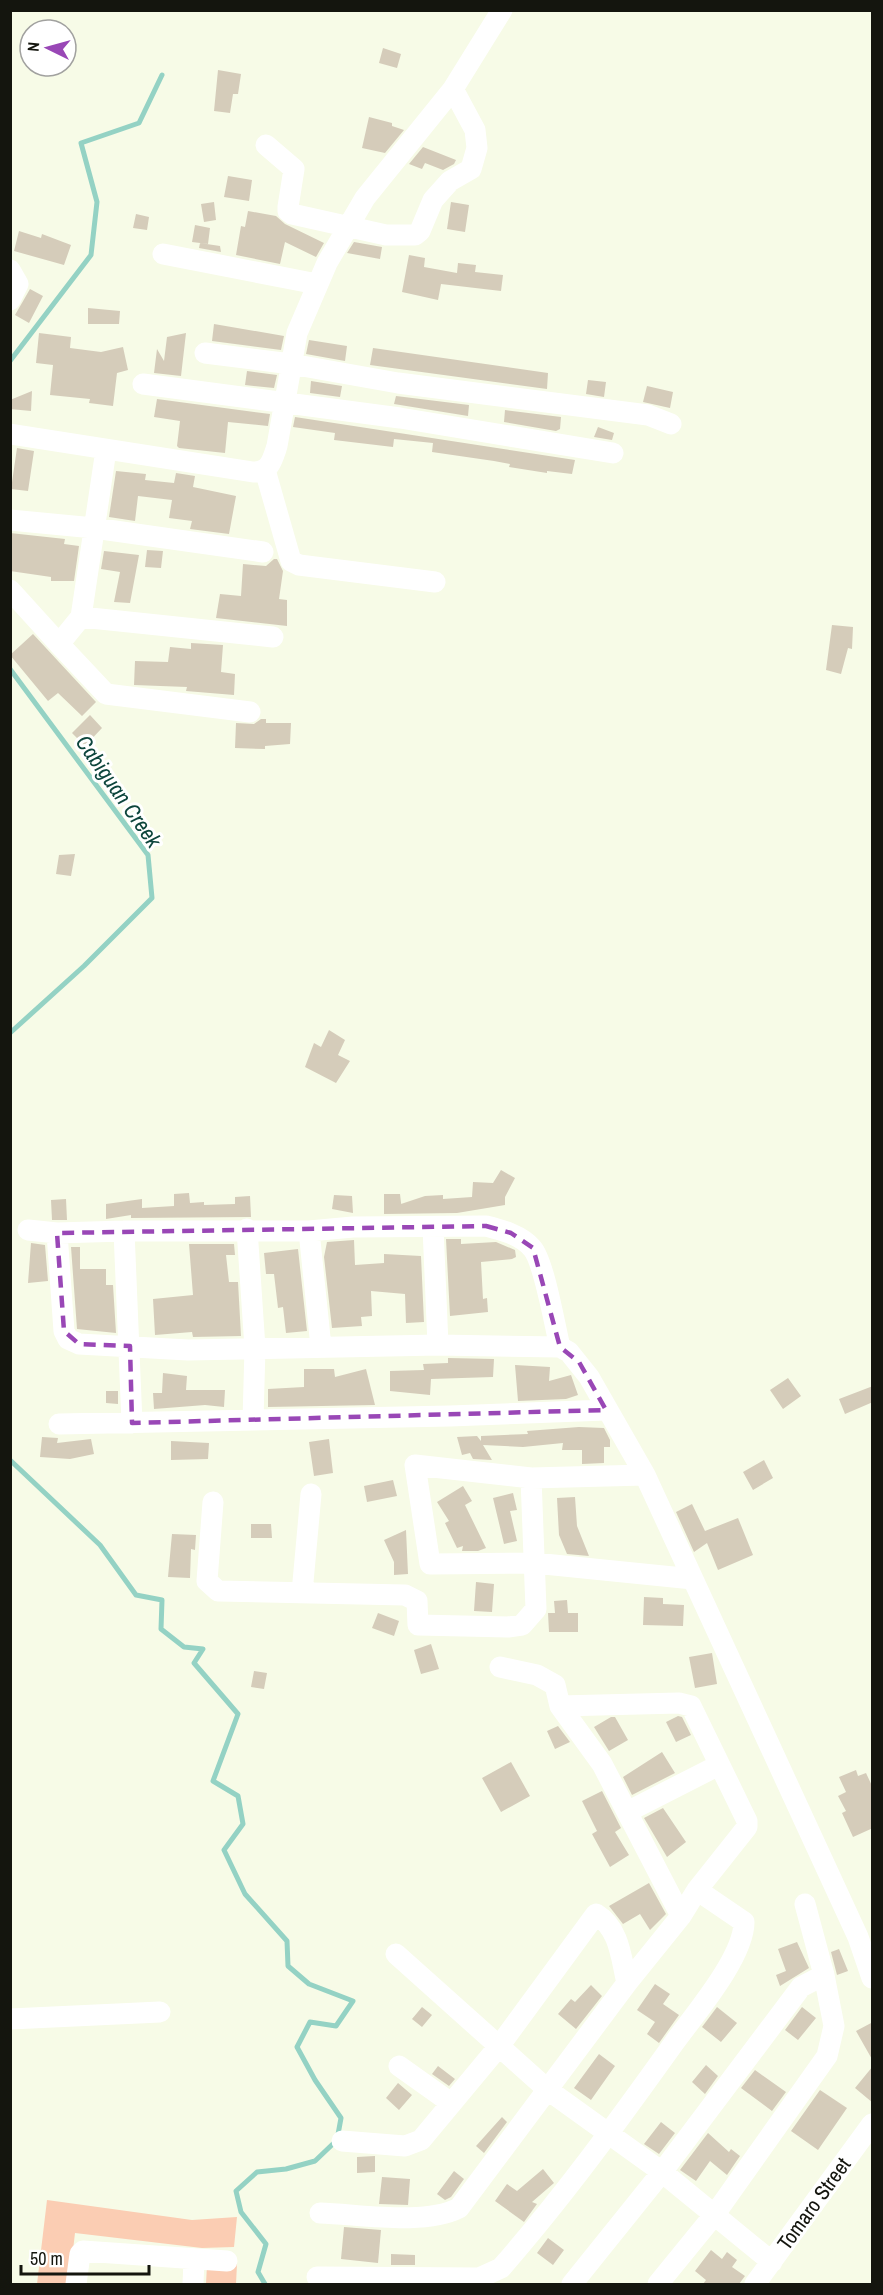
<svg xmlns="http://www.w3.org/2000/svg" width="883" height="2295" font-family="'Archivo Narrow',sans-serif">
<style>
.green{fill:#fbcdb3}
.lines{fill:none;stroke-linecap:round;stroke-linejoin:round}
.stream{stroke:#94d2c4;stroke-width:5}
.building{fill:#d5ccba}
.minor{stroke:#fff;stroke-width:21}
.marked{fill:none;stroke:#9947b6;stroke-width:4.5;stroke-dasharray:12 8;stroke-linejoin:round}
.labels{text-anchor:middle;stroke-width:6;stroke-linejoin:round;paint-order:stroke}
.street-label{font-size:21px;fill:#14150e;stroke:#fff}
.water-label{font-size:22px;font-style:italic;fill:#0d453c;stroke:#fff}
</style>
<rect width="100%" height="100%" fill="#f7fbe7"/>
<!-- green -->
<path class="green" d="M47 2200 192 2220 237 2217 234 2247 202 2248 75 2233 69 2284H37Z
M237 2264 236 2284H206L207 2265Z"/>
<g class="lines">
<!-- stream -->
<path class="stream" d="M10 361 91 255 97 202 81 143 139 123 162 75
M10 669 148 855 152 898 84 966 10 1033
M10 1460 100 1545 136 1595 162 1600 161 1629 184 1647 203 1649 194 1663 238 1714 213 1781 238 1796 243 1824 224 1850 245 1894 287 1941 288 1966 309 1984 353 2001 336 2026 310 2022 297 2047 315 2080 341 2118 337 2140 315 2161 286 2169 257 2172 236 2191 241 2212 266 2244 258 2272 265 2284"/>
</g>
<!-- building -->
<path class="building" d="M383 48 401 54 397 68 379 63Z
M218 70 241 74 238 94H233L230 113 214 111Z
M369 117 392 123V126L404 130 385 153 362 148Z
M423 147 456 160 454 164 443 170 425 163 422 169 409 164Z
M228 176 252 180 249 201 224 197Z
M214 202 216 220 204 222 201 204Z
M451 202 469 205 465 232 447 229Z
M248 211 276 216 285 224 324 243 316 257 285 242 280 264 236 255 241 226 245 227Z
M136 214 149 217 147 230 133 228Z
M195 225 210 228 208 244 192 242Z
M19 231 41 238 42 234 71 245 64 265 14 251Z
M354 242 382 247 380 259 347 253Z
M200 243 220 246 221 252 199 248Z
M409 255 425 258 424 267 457 273 458 263 476 265 475 272 503 275 501 291 441 284 438 300 402 292Z
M30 289 43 296 29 323 15 315Z
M88 308 120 311 119 324H88Z
M214 324 284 336 281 350 212 341Z
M39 333 71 337 70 348 101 352 123 347 128 370 117 373 113 406 89 403 90 399 50 395 53 365 36 363Z
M186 333 181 376 154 373 157 349 164 361 167 337Z
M309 340 347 346 345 361 306 354Z
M373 348 548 373 547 389 370 365Z
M247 371 277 375 274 388 245 385Z
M588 380 606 382 604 397 586 394Z
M311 381 342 386 340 397 310 393Z
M647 386 673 392 670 408 643 402Z
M32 391 31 411 10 409V400Z
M396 396 469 405 468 416 394 404Z
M157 399 270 414 268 426 228 422 225 453 179 448 177 446 180 421 154 417Z
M505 410 561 417 560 429 556 431 504 422Z
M295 417 575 460 572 474 547 471V473L509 467 510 464 494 461 432 452 433 443 394 439 393 447 334 440 335 433 293 427Z
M598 427 614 433 612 440 594 437Z
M17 448 34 451 28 491 11 489Z
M116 471 146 474 145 480 174 483 176 473 195 476 193 487 236 496 229 534 190 529 192 521 169 518 172 500 138 496 135 521 109 517Z
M10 533 65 539 64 544 79 546 74 581H51V577L10 571Z
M147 550 163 551 161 568 145 567Z
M104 551 139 555 130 603 114 602 120 572 101 569Z
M274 559H277L283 571 279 599 287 600V626L216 618 220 594 241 596 243 564 266 566Z
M832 625 853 627 852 649 848 648 841 674 826 670Z
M33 634 96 702 82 716 58 693 48 701 10 655Z
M191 643 223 645 221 672 235 674 234 695 186 691 187 687 134 685 135 661 168 662 170 647 191 649Z
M90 715 102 728 85 746 72 733Z
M261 719H266V723H291L290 744 265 746V749L235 748 236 723 254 724Z
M75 854 71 876 56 874 59 855Z
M329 1030 345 1040 338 1055 350 1061 336 1083 305 1067 314 1043 321 1047Z
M501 1170 515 1178 505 1197V1205L457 1213 384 1214V1194H400L402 1211 401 1204 425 1196 443 1195V1199L472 1197 473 1182 493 1183Z
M189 1193 190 1203 204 1202V1205L235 1204V1197L250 1196 251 1217 131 1218V1215L106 1219V1204L142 1199V1208L174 1206V1194Z
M334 1195 352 1196 353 1213 332 1209Z
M66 1199 67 1220H52L51 1200Z
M446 1239H461V1244L496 1242 515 1250 516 1257 512 1259 481 1262 483 1299 487 1298 488 1312 450 1316Z
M354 1240 355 1265 384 1263V1254L421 1256 424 1322 406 1323 405 1294 371 1291 372 1316 361 1317 362 1326 332 1328 324 1257 327 1242Z
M31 1243 45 1245 48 1281 28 1283Z
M189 1244H234L235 1255H226L229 1282H238L241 1336 193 1337 192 1332 155 1335 153 1299 193 1295Z
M71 1247H80V1269H106V1285H113L116 1333 77 1329Z
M298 1249 307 1331 286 1333 283 1307 278 1308 274 1274H266L264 1253Z
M448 1358 494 1359 493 1377 431 1379 430 1395 390 1391V1371L424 1370 423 1364 448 1363Z
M515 1365 550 1367 549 1381 571 1375 578 1395 566 1399 518 1401Z
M304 1369H334L335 1377 366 1369 375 1405 268 1407V1389L304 1387Z
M163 1373 187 1376 186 1390H225L224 1407 205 1405 154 1409 153 1393H162Z
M788 1378 801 1396 783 1409 770 1390Z
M873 1386V1402L845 1414 839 1399Z
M106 1391H118V1404L106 1403Z
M579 1427 604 1428 610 1440V1447H604V1463L582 1464V1450H562L563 1443 523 1447 483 1445 492 1460 473 1459 470 1453 462 1455 457 1437 477 1436 481 1441V1436L528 1434 527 1431Z
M42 1437 58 1438 57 1443 91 1439 94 1454 70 1459 40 1457Z
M329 1439 333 1473 314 1476 309 1442Z
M171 1441 209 1443 208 1459 171 1460Z
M764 1460 773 1478 753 1490 743 1472Z
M393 1480 397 1496 367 1502 364 1486Z
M463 1486 472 1501 465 1505 486 1548 478 1551H462L463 1546 457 1548 445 1523 449 1521 437 1502Z
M513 1493 517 1510 510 1511 517 1541 504 1544 493 1498Z
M575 1497 577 1526 589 1556 567 1554 559 1535 557 1498Z
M692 1504 705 1531 738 1518 753 1555 718 1570 707 1543 694 1552 676 1512Z
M251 1524H271L272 1538H251Z
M406 1530 408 1574 394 1575V1562L384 1540Z
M172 1534 196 1535 195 1550 191 1549 190 1578 168 1577Z
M476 1582 494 1584 492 1612 474 1611Z
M644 1597 663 1598V1604L684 1605 683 1626 643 1625Z
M567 1600 568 1613H578V1632H549L548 1613H555L554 1601Z
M378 1613 399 1621 394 1636 372 1628Z
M431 1644 439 1669 421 1674 414 1650Z
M712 1653 717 1684 695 1688 689 1657Z
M254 1671 267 1673 264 1689 251 1687Z
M678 1716 682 1717 691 1735 676 1742 666 1722Z
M611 1717H615L628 1740 609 1751 594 1727Z
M558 1726 570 1742 555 1749 547 1731Z
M662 1752 675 1773 632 1795 623 1777Z
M511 1762 530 1796 501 1812 482 1778Z
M856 1770 858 1776 866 1773 873 1788V1828L853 1837 842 1813 846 1811 838 1796 846 1792 839 1777Z
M602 1791 621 1828 615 1832 629 1855 610 1867 592 1834 597 1831 582 1801Z
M663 1808 686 1842 667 1857 644 1818Z
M649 1883 666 1914 650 1930 640 1914 623 1924 609 1906Z
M797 1942 809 1968 780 1986 776 1975 786 1971 778 1949Z
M839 1949 848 1971 837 1975 831 1952Z
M655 1984 670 1994 663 2004 679 2015 659 2043 647 2034 655 2022 637 2010Z
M591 1985 602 1996 576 2029 558 2014 571 1999 575 2002Z
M422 2007 432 2015 422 2027 412 2019Z
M717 2007 737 2023 721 2042 702 2027Z
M802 2007 816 2018 798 2040 785 2030Z
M873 2022V2061L856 2031Z
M599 2054 615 2066 591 2100 574 2088Z
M706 2065 718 2076 705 2094 692 2082Z
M438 2066 455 2079 449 2086 432 2074Z
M873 2066V2103L855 2088Z
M755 2070 786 2092 772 2111 741 2088Z
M398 2083 412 2095 399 2110 386 2098Z
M820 2090 847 2108 818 2150 791 2131Z
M502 2117 507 2122 484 2153 476 2146Z
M661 2122 675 2133 659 2154 644 2144Z
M708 2133 729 2152 731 2149 740 2156 727 2175 710 2161 696 2181 680 2170Z
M375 2156V2172L357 2173V2157Z
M543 2169 554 2183 532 2202 537 2204 524 2222 495 2201 507 2184 517 2191Z
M454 2171 464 2179 451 2197 445 2200 437 2194Z
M382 2177 410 2179 408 2205 379 2204Z
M344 2227 381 2230 378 2263 341 2259Z
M548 2238 564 2250 553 2265 537 2253Z
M711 2250 722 2259 727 2252 737 2260 732 2267 745 2276 739 2284H703L706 2280 695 2271Z
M391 2254 415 2255V2265H391Z"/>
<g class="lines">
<!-- minor -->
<path class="minor" d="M266 145 294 169 288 207V211L292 214 386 235H415L420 231 433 200 450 181 471 169 477 148 475 130 453 89
M163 254 317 284
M10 270 18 284 10 300
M205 353 291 364 398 383 648 415 671 424
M143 384 400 418 613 453
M10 434 253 472C270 472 272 461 277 446L297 333 327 263 365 198 453 89 502 10
M265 470 291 561 299 565 435 582
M10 520 94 528 263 552
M10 590 59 644 81 617 106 450
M81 617 273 637
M59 644 106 694 250 712
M433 1227 438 1345
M247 1229 255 1348 253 1420
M28 1230 57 1233 124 1231
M309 1231 321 1347
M57 1233 64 1331 68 1339 79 1344 188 1350 438 1345 560 1347 569 1352 589 1377 645 1475 858 1937 872 1978
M132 1423 124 1231H309L353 1227 486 1226C502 1230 521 1235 532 1248 544 1261 555 1327 560 1347
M59 1424 450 1416 606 1410
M645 1475 531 1478 415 1465 430 1564 534 1563 693 1579
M213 1502 207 1581 218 1591 405 1595 417 1601 418 1625 508 1627 522 1625 536 1609 531 1478
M302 1593 311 1494
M500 1667 537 1675 555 1685 560 1706 602 1764 681 1916
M627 1812 719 1765
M396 1954 548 2090 662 2172 772 2262
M10 2019 160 2012
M399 2066 451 2103
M342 2141 405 2146 421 2140 500 2045 596 1914C620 1929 621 1958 627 1983
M320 2213C359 2214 424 2226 459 2208L627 1983 681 1916 697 1890 747 1827V1821L691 1706 679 1703 560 1706
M317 2277 479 2278 501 2268C563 2197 619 2120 674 2043 695 2014 744 1957 744 1922L697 1890
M76 2284 80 2254 83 2251 227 2261
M193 2284 194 2260
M572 2284 662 2172 801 1987 824 1975 805 1904
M658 2284 715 2214 827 2056 834 2026 824 1975
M755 2284 872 2124"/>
</g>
<!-- marked area -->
<path class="marked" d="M486 1226 511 1233 533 1248 560 1347 579 1362 606 1410 132 1423 130 1346 79 1344 64 1331 57 1233Z"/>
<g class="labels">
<!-- street labels -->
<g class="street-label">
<text transform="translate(814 2204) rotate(-54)" y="7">Tomaro Street</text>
</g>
<!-- water labels -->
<g class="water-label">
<text transform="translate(119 791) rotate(55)" y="8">Cabiguan Creek</text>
</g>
</g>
<!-- border -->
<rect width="883" height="2295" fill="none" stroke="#14150e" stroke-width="24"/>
<!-- north arrow -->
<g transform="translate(48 48) rotate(275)"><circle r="28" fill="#ffffff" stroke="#a1a19f" stroke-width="1.5"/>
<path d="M0-4.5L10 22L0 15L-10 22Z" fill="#9947b6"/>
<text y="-9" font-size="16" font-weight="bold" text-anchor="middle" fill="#14150e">N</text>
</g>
<!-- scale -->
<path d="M21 2265v9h128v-9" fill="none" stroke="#14150e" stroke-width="3"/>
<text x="30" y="2265" font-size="18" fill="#14150e" stroke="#ffffff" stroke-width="4.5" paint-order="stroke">50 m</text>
</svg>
